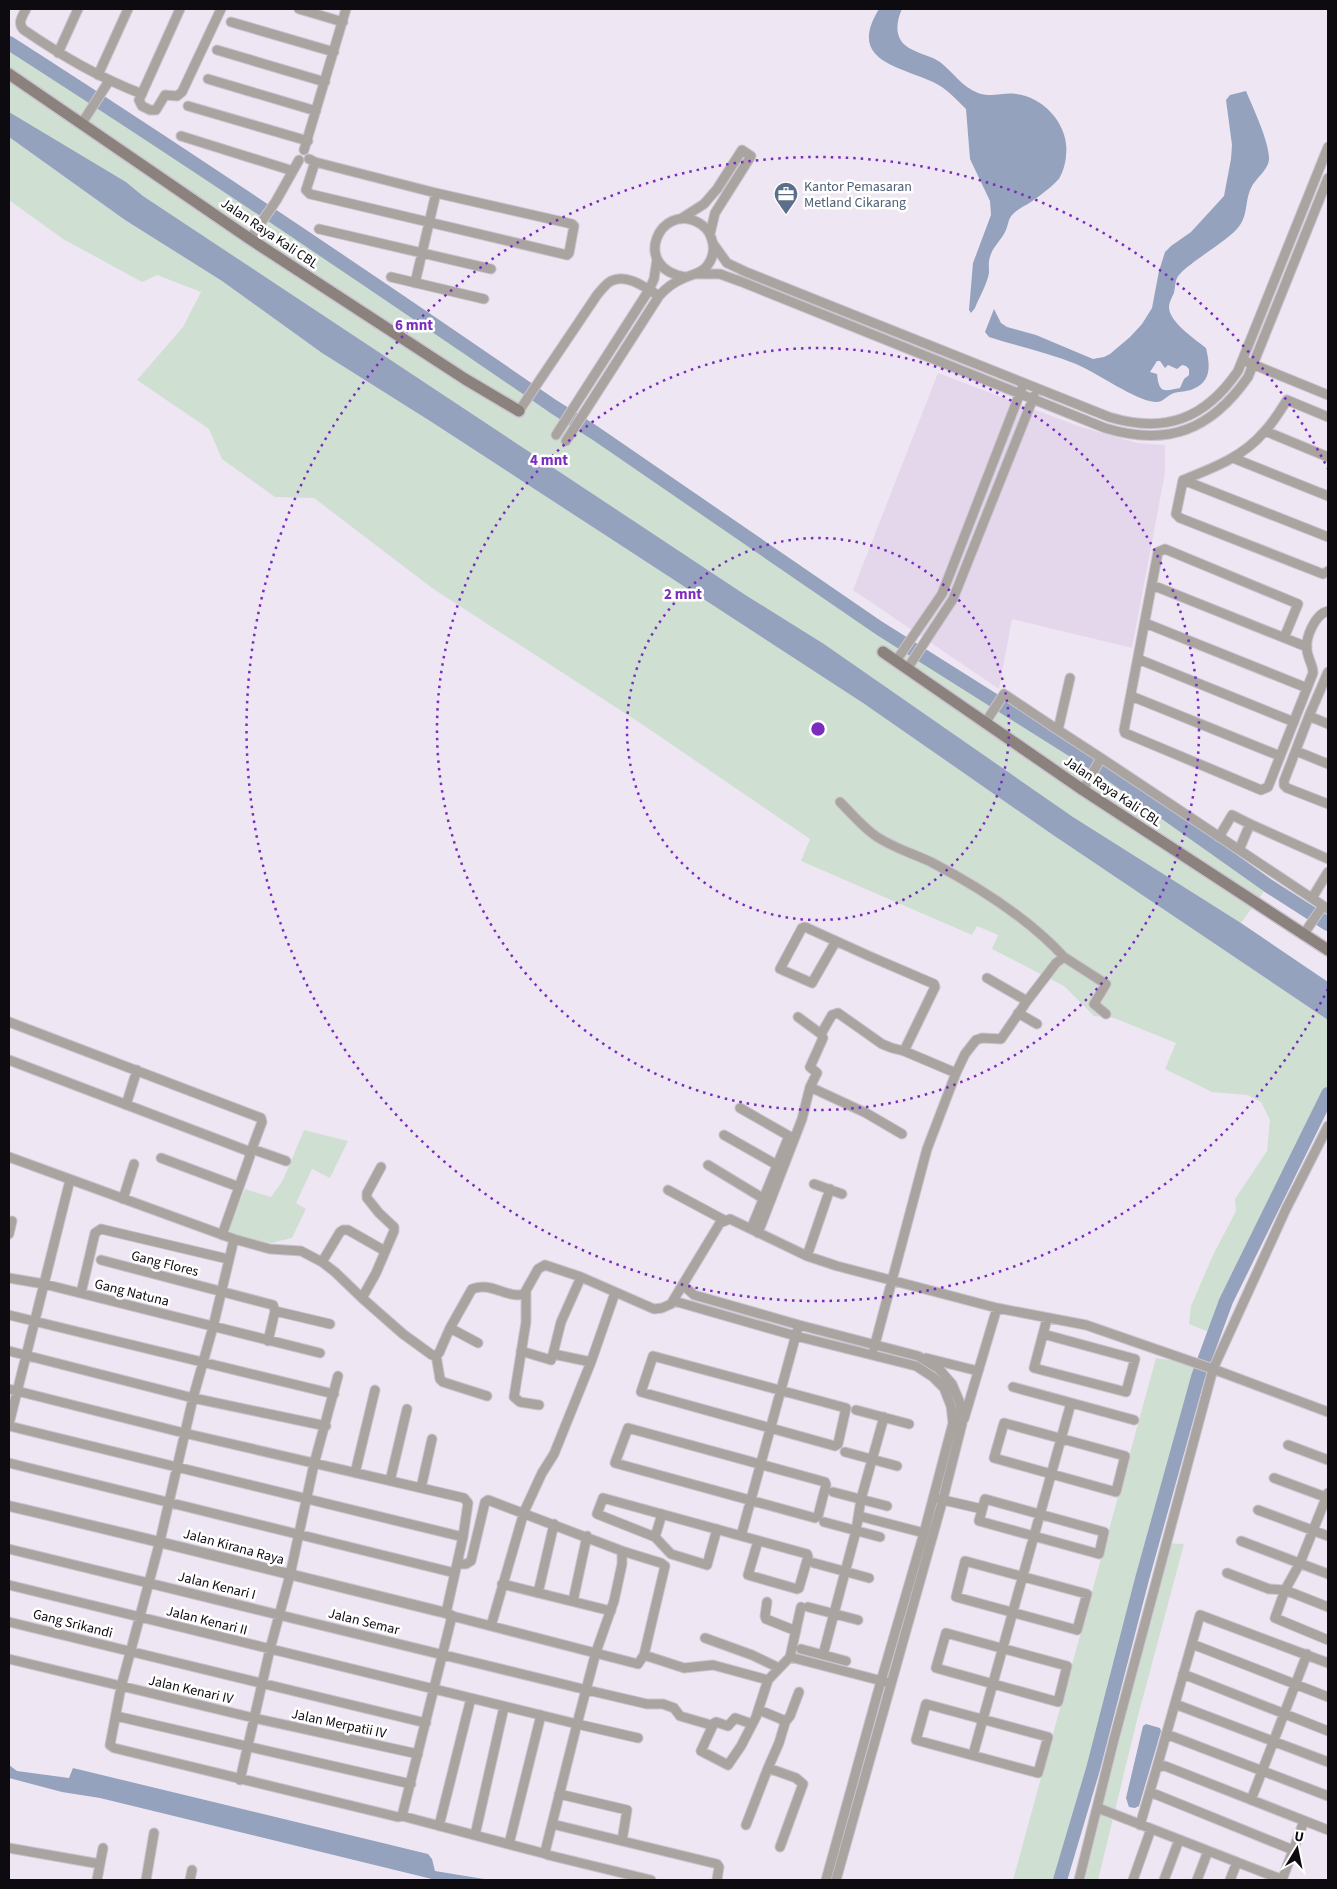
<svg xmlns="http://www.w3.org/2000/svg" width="1337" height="1889" font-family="'Source Sans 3',sans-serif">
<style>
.built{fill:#e4d7eb}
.green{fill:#cfe0d3}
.water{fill:#95a2bd;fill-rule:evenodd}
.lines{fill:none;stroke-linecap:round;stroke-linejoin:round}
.river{stroke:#95a2bd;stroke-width:14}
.minor-casing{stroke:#cbc3cf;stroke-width:11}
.tertiary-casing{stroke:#cbc3cf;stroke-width:12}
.secondary-casing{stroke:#cbc3cf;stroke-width:14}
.minor{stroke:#aaa4a1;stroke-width:9}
.tertiary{stroke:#aaa4a1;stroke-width:10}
.secondary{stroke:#8b827e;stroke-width:11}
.ring{fill:none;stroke:#7b2cbf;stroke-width:2.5;stroke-dasharray:2.5 5}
.labels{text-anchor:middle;stroke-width:5;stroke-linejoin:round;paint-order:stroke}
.service-label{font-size:14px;fill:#4e5e75;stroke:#fff;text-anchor:start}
.street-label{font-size:14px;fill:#0e0b10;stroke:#fff}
.centre{fill:#7b2cbf;stroke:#fff;stroke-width:2.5}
.ring-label{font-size:15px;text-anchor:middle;font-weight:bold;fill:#7b2cbf;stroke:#fff;stroke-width:5;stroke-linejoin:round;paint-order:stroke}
</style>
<rect width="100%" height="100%" fill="#efe6f3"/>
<!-- built -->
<path class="built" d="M938 373 1078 426 1137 443 1165 445V473L1132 648 1012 619 999 689 853 590Z"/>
<!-- green -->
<path class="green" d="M9 45 1268 886 1241 923 1073 817 824 644 747 596 143 196 126 182 13 115 9 112Z
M9 137 125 220 222 281 322 353 430 421 863 703 1053 835 1328 1020V1094L1226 1301 1214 1334 1189 1324 1191 1306 1213 1255 1236 1211 1235 1199 1267 1151 1270 1120 1261 1102 1247 1095 1212 1092 1165 1069 1176 1043 1114 1018 1094 1016 1064 986 992 949 998 935 977 926 972 935 801 861 810 839 643 725 432 588 314 498 275 497 222 459 209 429 137 380 183 327 201 292 157 275 142 282 63 239 9 200Z
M304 1130 348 1141 330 1178 312 1169 296 1203 306 1209 292 1238 271 1243 240 1236 228 1231 245 1189 271 1197 283 1180Z
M1156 1358 1202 1365 1152 1544 1093 1769 1060 1880H1013Z
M1165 1543 1184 1544 1138 1716 1098 1880H1079Z"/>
<!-- water -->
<path class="water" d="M879 9H902C895 24 894 42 913 50 923 55 931 56 940 62 953 72 962 87 978 93 991 98 1004 92 1016 94 1044 97 1070 126 1066 155 1066 161 1063 172 1060 177 1056 184 1038 197 1031 202 1025 206 1017 209 1012 215 1008 219 1008 227 1005 232 1001 240 994 246 991 254 988 261 989 266 989 273 987 284 979 298 975 308L971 313 969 310 973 263 991 215 990 201 970 159 966 109C956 99 946 88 933 82 898 66 847 61 879 9Z
M1246 91C1253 108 1270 143 1269 160 1268 170 1255 179 1251 188 1244 203 1249 217 1236 230 1224 243 1182 267 1177 278 1175 282 1175 288 1174 293 1172 297 1169 303 1169 307 1169 322 1195 339 1206 348 1210 365 1212 381 1193 389 1187 392 1180 391 1174 393 1167 395 1163 403 1155 402 1134 400 1098 373 1076 364 1048 353 1017 346 989 337L985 332 994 309 1001 323 1007 327 1036 335 1093 359 1104 357 1110 354 1130 337 1142 324 1152 308 1159 271 1165 252 1171 246 1191 232 1224 196 1231 159 1232 145 1226 100 1230 95ZM1157 361H1160L1165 368 1168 365 1177 369 1182 365 1186 366 1189 369V375L1184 379 1180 388C1164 391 1159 394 1157 374L1150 372Z
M9 112 126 182 143 196 747 596 824 644 1073 817 1241 923 1328 982V1020L1053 835 863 703 430 421 322 353 222 281 125 220 9 137Z
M1146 1724 1160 1728 1161 1731 1139 1806 1135 1808 1129 1807 1126 1798 1143 1726Z
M9 1765 17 1771 69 1778 73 1768 428 1854 432 1859 435 1871 490 1880H436L100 1798 62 1792 9 1778Z"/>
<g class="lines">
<!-- river -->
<path class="river" d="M9 43C193 161 374 283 554 407L595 433 879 628 1109 773 1270 887 1328 924
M1060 1880 1093 1769 1142 1579 1198 1377 1226 1301 1328 1094"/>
<defs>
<path id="minor" d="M26 9C22 17 17 23 24 30 64 57 98 77 142 94
M180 9 139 100 142 106 150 110H156L165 95 177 96 182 92 221 9
M299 9 343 22
M231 22 334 52
M217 50 325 82
M58 53 78 9
M98 75 128 9
M208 79 316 111
M188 106 308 141
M82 123 109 81
M181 136 293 171
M304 150 346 9
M309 159 315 162 436 193 572 224 574 226 569 253 567 255 310 194 306 190 315 162
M682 218 704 204 717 189 742 150 751 156 715 213 710 234
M319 229 491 269
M250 239 276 201 299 160
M714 245 727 263 746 272 1109 417C1165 434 1205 419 1238 371L1328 147
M698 274H720L742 282 1105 428C1168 447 1211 430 1248 377L1328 178
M391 277 484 299
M415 283 436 193
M1247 362 1328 395
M519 411 597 295C601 290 606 284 611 281 627 273 646 288 659 296
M1328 417 1287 400C1280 411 1273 423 1264 432 1243 457 1213 468 1183 480L1176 514 1180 518 1323 574 1328 571
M1265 431 1328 457
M556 435 649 290 654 279 657 259
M566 441 659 296C666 288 674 282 684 278 692 274 701 274 707 266 714 257 715 247 711 237 709 231 704 226 699 223 660 201 630 268 685 277
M1233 458 1328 496
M1183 480 1328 537
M1152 585 1307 647
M1145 623 1307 688
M1284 638 1298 604 1165 549 1158 552 1124 730 1125 733 1261 790 1268 787 1313 673C1313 665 1308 659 1307 650 1305 638 1315 614 1328 611
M1138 659 1294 722
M896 661 942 594 1022 388
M907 669 953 599 1034 396
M1328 672 1309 716 1284 781V785L1287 788 1328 804
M1070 678 1058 730 1101 758
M1131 696 1280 756
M1309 716 1328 724
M985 723 1004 694 1058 730
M1296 751 1328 764
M1083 790 1101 758 1328 909
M840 802C851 813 861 825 873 834 890 847 912 853 931 862 977 886 1029 919 1064 957
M1219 837 1232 815 1250 824
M1239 850 1250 824 1328 859
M1312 898 1328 872
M1303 935 1323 906
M836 941 812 983 780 969 802 928 805 927C848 947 891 966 934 984L935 987 904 1051
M1027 1001 1056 963 1064 957 1106 984 1094 1004 1106 1014
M1018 1013 1037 1024
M798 1017 821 1034 832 1015 838 1013 882 1044 892 1048 904 1051 956 1073
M9 1022 261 1118 262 1122 250 1154
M9 1060 248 1151 250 1156 222 1235
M810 1087 817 1073 810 1067 823 1038 821 1034
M126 1105 137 1070
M740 1108 789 1136 751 1229
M1328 1126 1286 1209 1213 1369 1328 1412
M724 1135 777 1165
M252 1149 286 1161
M9 1157 234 1239 270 1249 301 1251 322 1262 335 1272 362 1298 403 1334 432 1355H436L439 1353 450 1328 472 1289C491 1281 507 1299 524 1294L538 1269 545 1265 581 1277 654 1309 662 1308 671 1304 720 1223 730 1219 807 1256 837 1266 997 1308 1086 1325 1213 1369 1113 1743 1079 1880
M161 1158 239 1187
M708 1165 764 1199
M814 1184 842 1194
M668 1190 724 1220
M123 1199 134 1164
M758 1233 802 1119 810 1087 866 1113 902 1134
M9 1234 12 1221
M234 1239 213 1327 193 1398 160 1541 121 1687 110 1745 114 1748 398 1817 402 1816 546 1854
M807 1256 830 1189
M101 1260 273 1305 275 1311 268 1341
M322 1262 340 1232 343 1230H348L385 1251
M9 1278 44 1284 320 1353
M683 1285 694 1295 799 1325 918 1356 939 1369 952 1384 960 1403 962 1424 943 1499 836 1880
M526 1292V1322L514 1397 520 1402 539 1405
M81 1293 95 1233 101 1229 228 1259
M362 1298 376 1273 394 1231V1227L379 1213 367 1198V1193L381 1167
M674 1301 796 1336 916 1366 933 1377 944 1388 951 1406 953 1423 924 1533 881 1681 826 1880
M275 1311 330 1324
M9 1315 334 1394
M450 1328 478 1343
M1043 1334 1135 1359 1126 1392 1034 1368 1047 1319
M874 1348 927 1149 956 1073 965 1054 976 1040 982 1038 1001 1039 1027 1001 987 978
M9 1351 193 1398 326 1426
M521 1351 551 1360 553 1354 591 1362
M553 1354 561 1322 581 1277
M436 1355 440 1379 443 1382 487 1396
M653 1356 846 1408 838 1444 835 1446 641 1392Z
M926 1358 978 1371
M1013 1387 1134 1420
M9 1389 184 1433 464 1498 468 1503 463 1537 446 1613
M856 1410 909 1424
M964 1419 997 1308
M1004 1423 1125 1456 1116 1492 994 1458Z
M9 1424 70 1180
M9 1426 463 1537
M628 1428 825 1482 826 1485 818 1516 815 1518 615 1463Z
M1288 1445 1328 1460
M845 1452 897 1466
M9 1463 455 1573
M355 1473 375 1390
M1274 1478 1328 1498
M390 1481 407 1409
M421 1488 432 1439
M833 1492 887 1506
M1328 1493 1300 1563 1285 1590 1275 1618 1328 1640
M939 1499 982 1509
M985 1499 1104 1532 1099 1554 979 1521Z
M1258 1510 1328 1536
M859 1516 924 1533
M824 1522 880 1537
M717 1529 707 1565 671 1554 655 1537 597 1514 603 1498 807 1554 808 1557 799 1588 797 1589 748 1575 758 1541
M741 1536 797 1331
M655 1537 662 1514
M1241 1541 1328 1574
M9 1549 587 1690 647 1704H663L674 1708 680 1716 711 1725 716 1722 728 1726 735 1718 752 1724
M965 1561 1087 1594 1077 1630 956 1597Z
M814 1563 869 1578
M1227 1573 1269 1589 1285 1590 1328 1607
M502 1584 611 1611
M9 1585 577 1724 596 1652 614 1601 622 1564V1551L488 1500 485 1502 471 1561 466 1564H457
M538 1593 554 1524
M573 1601 587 1536
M767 1602 765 1616 766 1619 796 1631
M808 1607 858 1620
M9 1622 426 1723
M491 1626 524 1512 542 1473 554 1454 591 1362 615 1293
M946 1633 1067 1666 1058 1702 936 1668Z
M705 1638 752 1655 779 1668
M1192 1644 1328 1697
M801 1649 846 1661
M644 1655 684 1668 713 1665 768 1680
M823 1655 856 1531 861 1499 884 1417
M790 1657 886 1682
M9 1659 254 1718 418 1754
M1183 1674 1328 1731
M926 1704 1048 1737 1038 1773 916 1740Z
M1175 1704 1328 1762
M759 1710 781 1719 785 1723 779 1743 768 1768 796 1778 803 1784 780 1847
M116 1716 411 1784
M785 1722 790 1716 799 1692
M713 1725 701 1751 728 1765 741 1746 756 1717 768 1680 790 1657 801 1607
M1166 1734 1328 1796
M638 1738 577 1724 545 1852 548 1855 651 1880
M973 1755 1071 1403
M1157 1767 1200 1615 1328 1663
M240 1780 270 1649 290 1575 314 1464 338 1376
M1150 1792 1293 1850
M559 1794 627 1810 622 1841
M1251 1800 1307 1654
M1098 1808 1283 1880
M402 1816 452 1616 638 1664 644 1655 665 1566 661 1563 622 1551
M552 1824 717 1864 719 1867 717 1880
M746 1825 768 1768
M1140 1825 1157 1767 1165 1766 1328 1830
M439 1826 471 1698
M475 1835 504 1707
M509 1844 541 1715
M9 1848 100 1864
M97 1880 103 1848
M146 1880 154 1833
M190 1880 192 1870
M1133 1880 1151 1829
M1164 1880 1179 1840
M1197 1880 1208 1851
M1230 1880 1237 1862
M1282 1880 1304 1821"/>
<path id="tertiary" d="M9 1506C155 1540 300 1577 446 1613L452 1616"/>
<path id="secondary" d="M9 74 250 239 465 379 519 411
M883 652 1083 790 1328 950"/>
</defs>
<!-- minor casing -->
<use href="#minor" class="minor-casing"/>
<!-- tertiary casing -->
<use href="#tertiary" class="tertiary-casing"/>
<!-- secondary casing -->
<use href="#secondary" class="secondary-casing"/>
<!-- minor -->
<use href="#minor" class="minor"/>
<!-- tertiary -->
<use href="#tertiary" class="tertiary"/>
<!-- secondary -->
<use href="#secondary" class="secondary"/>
</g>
<!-- distance rings -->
<g class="ring">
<circle cx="818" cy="729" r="191"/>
<circle cx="818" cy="729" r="381"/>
<path d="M1328 989A572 572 0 1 1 1328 469"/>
</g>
<!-- icons -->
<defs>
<symbol id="office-pin" viewBox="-11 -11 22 30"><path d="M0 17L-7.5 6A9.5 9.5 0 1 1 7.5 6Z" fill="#5c6f8a" stroke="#fff"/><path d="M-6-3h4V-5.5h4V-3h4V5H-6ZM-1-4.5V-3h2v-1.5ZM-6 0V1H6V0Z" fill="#fff"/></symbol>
</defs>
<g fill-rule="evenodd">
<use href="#office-pin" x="772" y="180" width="28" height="38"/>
</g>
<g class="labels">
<!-- service labels -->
<g class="service-label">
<text x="804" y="191">Kantor Pemasaran<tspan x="804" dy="16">Metland Cikarang</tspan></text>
</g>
<!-- street labels -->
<g class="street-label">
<text transform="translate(270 233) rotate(34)" y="5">Jalan Raya Kali CBL</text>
<text transform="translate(1113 791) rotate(34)" y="5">Jalan Raya Kali CBL</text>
<text transform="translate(165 1263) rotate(14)" y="5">Gang Flores</text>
<text transform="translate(132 1292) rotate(14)" y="5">Gang Natuna</text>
<text transform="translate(234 1546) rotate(15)" y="5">Jalan Kirana Raya</text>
<text transform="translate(217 1585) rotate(14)" y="5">Jalan Kenari I</text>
<text transform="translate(207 1620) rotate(14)" y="5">Jalan Kenari II</text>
<text transform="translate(364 1621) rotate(14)" y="5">Jalan Semar</text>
<text transform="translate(73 1623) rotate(14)" y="5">Gang Srikandi</text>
<text transform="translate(191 1689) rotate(13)" y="5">Jalan Kenari IV</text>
<text transform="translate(339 1723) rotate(12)" y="5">Jalan Merpatii IV</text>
</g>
</g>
<circle cx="818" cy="729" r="8" class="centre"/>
<g class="ring-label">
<text x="414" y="330">6 mnt</text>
<text x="549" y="465">4 mnt</text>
<text x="683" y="599">2 mnt</text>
</g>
<!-- border -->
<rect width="1337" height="1889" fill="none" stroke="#0e0b10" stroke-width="20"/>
<!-- north arrow -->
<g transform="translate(1297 1849) rotate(10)" stroke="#ffffff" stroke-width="4" paint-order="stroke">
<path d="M0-4L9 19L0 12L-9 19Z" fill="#0e0b10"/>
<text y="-8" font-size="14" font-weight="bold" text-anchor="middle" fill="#0e0b10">U</text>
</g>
</svg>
